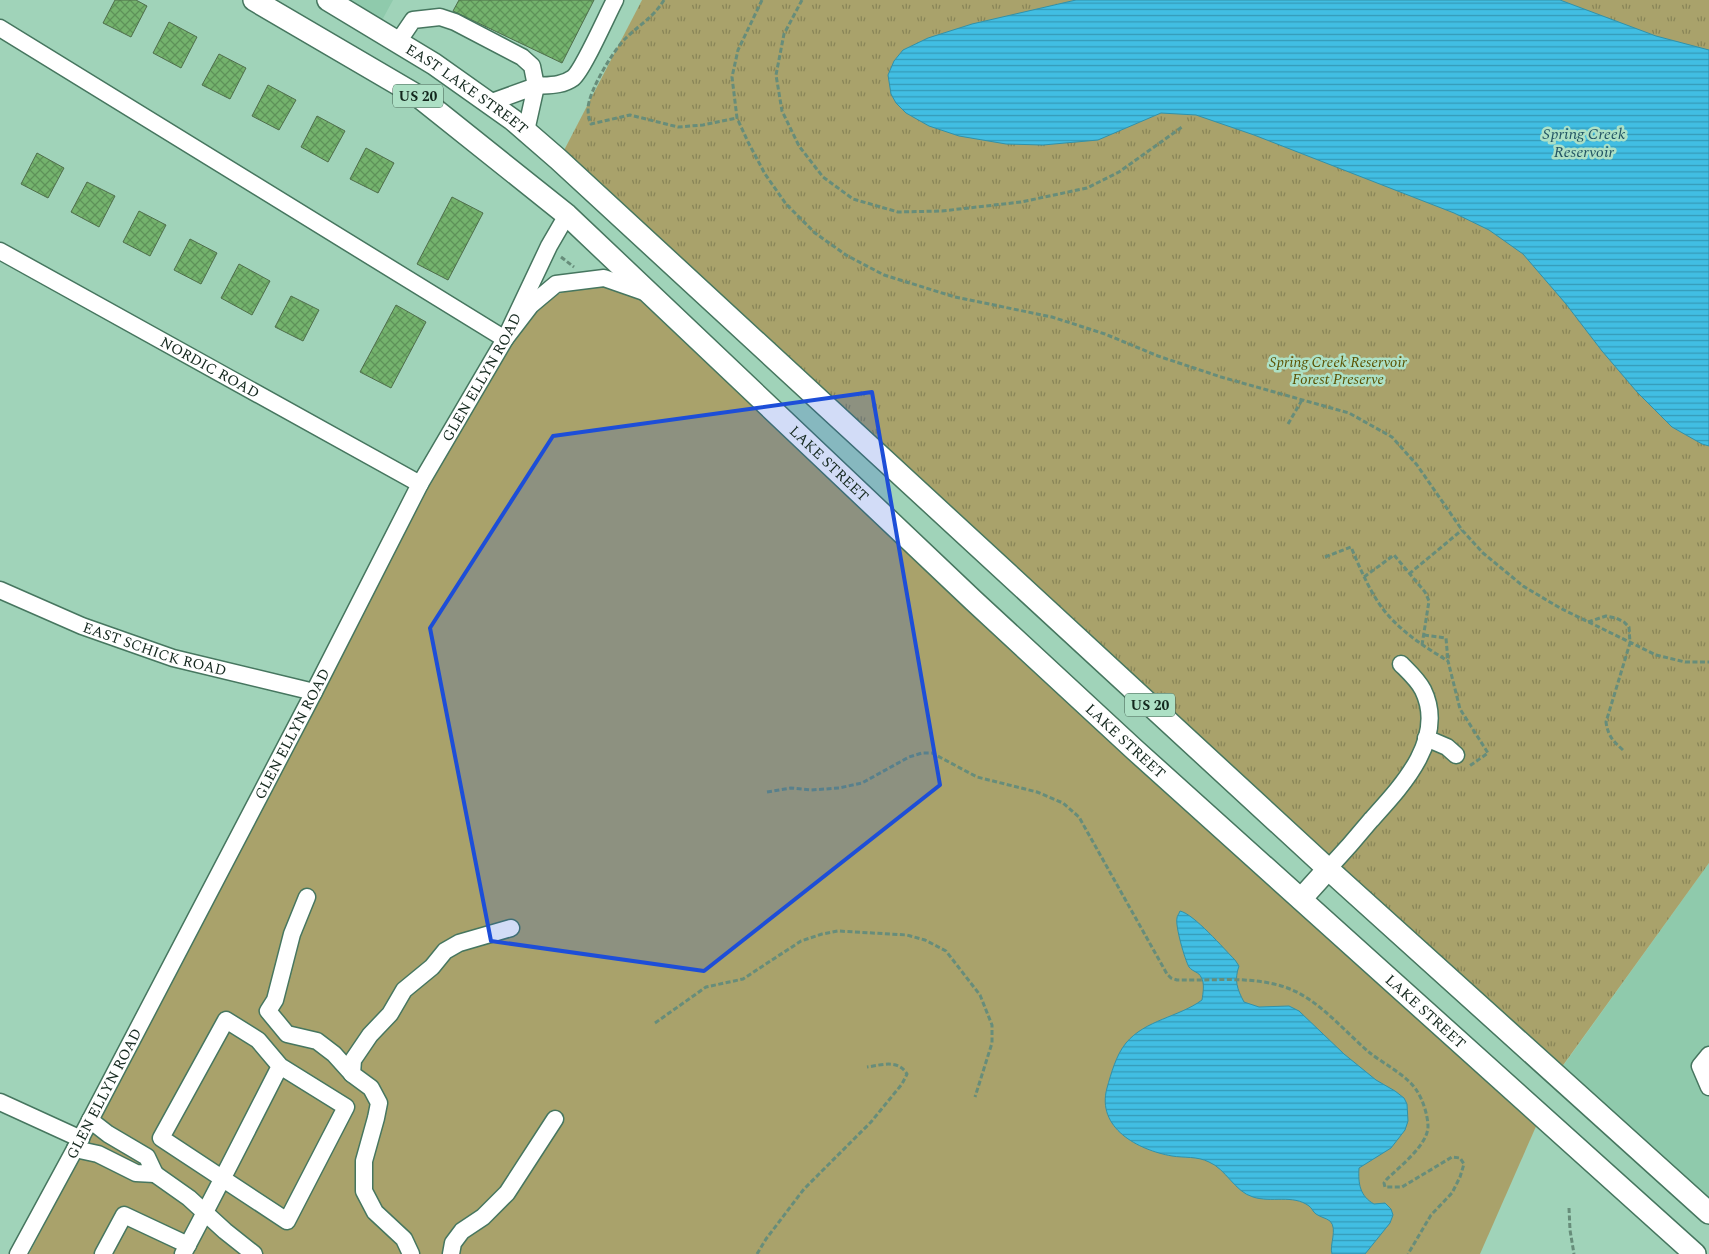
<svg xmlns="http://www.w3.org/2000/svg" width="1709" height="1254" font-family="Spectral,serif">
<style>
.built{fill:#8fcaac}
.grass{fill:#a9a26b}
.park{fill:url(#park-tufts)}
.water{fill:url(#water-rules);stroke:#3391a8}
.building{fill:url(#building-cross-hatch);stroke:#4f6e4b}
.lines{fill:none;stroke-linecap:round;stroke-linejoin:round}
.minor-casing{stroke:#46765f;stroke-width:19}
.major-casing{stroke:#46765f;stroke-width:24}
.path{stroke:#678d7a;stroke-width:3;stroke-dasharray:5 2.5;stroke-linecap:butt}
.minor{stroke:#fff;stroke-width:16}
.major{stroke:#fff;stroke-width:21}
.marked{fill:#1d4ed8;fill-opacity:0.2;stroke:#1d4ed8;stroke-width:4;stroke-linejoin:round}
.labels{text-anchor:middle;stroke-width:5;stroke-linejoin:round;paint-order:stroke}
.shield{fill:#ade0c5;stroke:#415e4f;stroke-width:1}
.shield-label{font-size:14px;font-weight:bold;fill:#13271d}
.street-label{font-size:15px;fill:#13271d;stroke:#ade0c5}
.park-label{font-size:15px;font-style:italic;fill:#5a5102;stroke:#ade0c5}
.water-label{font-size:16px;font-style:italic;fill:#225464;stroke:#ade0c5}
</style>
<defs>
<pattern id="park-tufts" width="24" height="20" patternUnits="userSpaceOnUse" patternTransform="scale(1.25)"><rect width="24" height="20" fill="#a9a26b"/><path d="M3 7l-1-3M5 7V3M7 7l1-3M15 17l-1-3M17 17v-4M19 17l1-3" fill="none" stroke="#888457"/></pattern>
<pattern id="water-rules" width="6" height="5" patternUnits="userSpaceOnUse" patternTransform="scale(1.25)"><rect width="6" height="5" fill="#41bee3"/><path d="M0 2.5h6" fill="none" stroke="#359ab7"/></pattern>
<pattern id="building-cross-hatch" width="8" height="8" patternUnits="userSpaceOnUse" patternTransform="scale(1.25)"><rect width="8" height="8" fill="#74b36d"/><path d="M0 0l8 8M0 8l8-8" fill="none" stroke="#5e9259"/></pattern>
</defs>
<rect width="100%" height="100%" fill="#a0d3b9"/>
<!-- built -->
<path class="built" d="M340 0H393L380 24Z
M1709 863V1202L1563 1066Z"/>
<!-- grass -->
<path class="grass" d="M605 287 646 301 1541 1115 1480 1254H29L427 488 512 342 531 317 553 296 575 288Z"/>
<!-- park -->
<path class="park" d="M642 0H1709V863L1556 1075 559 160Z"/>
<!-- water -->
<path class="water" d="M1076 0H1560L1656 36 1709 50V446L1702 444 1672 427 1637 392 1602 351 1566 304 1523 254 1489 230 1454 213 1254 135 1196 115 1161 113 1098 140 1043 145 1006 144 959 136 929 126 906 113 896 103 891 94 888 75 894 61 903 50 928 38 972 24Z
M1180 911C1194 914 1224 949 1235 960L1239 966C1234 980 1237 989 1244 1002L1259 1007 1289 1006 1299 1011 1344 1054 1376 1080 1395 1091 1404 1098 1407 1104 1408 1121 1405 1130 1391 1148 1359 1168C1358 1184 1360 1196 1374 1204L1385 1203 1391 1209 1393 1215 1390 1223 1365 1254H1332C1329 1245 1338 1229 1330 1221 1326 1218 1320 1217 1316 1214 1313 1212 1312 1208 1309 1206 1293 1194 1271 1203 1253 1197 1235 1192 1226 1169 1209 1162 1197 1156 1184 1158 1172 1156 1138 1150 1096 1128 1107 1088 1111 1074 1116 1055 1126 1043 1145 1020 1179 1017 1202 1000 1203 993 1205 983 1201 977 1199 972 1193 972 1189 967 1185 960 1175 926 1177 918 1177 916 1179 914 1180 911Z"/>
<!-- building -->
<path class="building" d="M115 0H136L147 6 131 37 103 23Z
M459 0H594L562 63 453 11Z
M169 22 197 37 181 68 153 53Z
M219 54 246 68 230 99 202 85Z
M268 85 296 100 279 130 252 116Z
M317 116 345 131 328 162 301 147Z
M366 148 394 163 378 193 350 179Z
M37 153 64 168 48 198 21 184Z
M87 182 115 196 99 227 71 212Z
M452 197 483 213 448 280 417 264Z
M139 211 166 225 150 256 123 242Z
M190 239 217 253 201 284 174 270Z
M239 264 270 281 252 315 221 298Z
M291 296 319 310 303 341 275 327Z
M396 305 426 322 391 388 360 372Z"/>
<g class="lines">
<defs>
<g id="minor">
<path d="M0 28 505 339 531 305 556 284 604 278 647 293"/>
<path d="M398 42 413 20 440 17 455 22 522 57 532 66 536 86C548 85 562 86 573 78 583 70 607 15 615 0"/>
<path d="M489 103 536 86 526 131"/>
<path id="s1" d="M0 251 420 484"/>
<path id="s2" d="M0 590 82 626 173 658 314 692"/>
<path d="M1426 738 1447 747 1456 755"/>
<path d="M1328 869C1343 853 1357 837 1371 820 1401 787 1447 739 1423 690 1418 680 1409 672 1401 664"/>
<path d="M307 897 292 934 275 1000 268 1011 287 1034 317 1041 334 1054 352 1074"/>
<path d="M1709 1055 1700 1066 1709 1087"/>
<path d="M0 1102 81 1139"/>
<path d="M75 1149 98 1154 136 1173 155 1174 147 1157 108 1134 90 1120"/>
<path d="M155 1174 189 1198 225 1231 254 1254"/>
<path id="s3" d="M18 1254 75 1149 314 692 420 484 505 339 549 246 567 215"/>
<path d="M103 1254 124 1215 188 1245"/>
<path d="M183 1254C216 1192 248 1129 280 1066L258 1040 226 1020 161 1138 287 1221 346 1107 280 1066"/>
<path d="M411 1254 404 1239 375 1212 364 1191V1161L376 1118 379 1103 371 1088 352 1074 353 1060 370 1035 390 1014 404 990 432 967 445 951 459 943 511 928"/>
<path d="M451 1254 453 1243 462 1231 483 1217 507 1193 555 1119"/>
</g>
<g id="major">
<path id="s4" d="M254 0 418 96 567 215 974 601 1135 750 1695 1254"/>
<path id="s5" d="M328 0 434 64 513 120 558 159 1328 869 1709 1213"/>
<path d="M1301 899 1328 869"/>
</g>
</defs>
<!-- minor casing -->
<use href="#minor" class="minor-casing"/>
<!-- major casing -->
<use href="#major" class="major-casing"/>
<!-- path -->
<path class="path" d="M664 0C653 18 640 24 626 38 614 49 588 92 588 109 588 114 589 119 591 124L630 115 678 127 703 125 737 118
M762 0 738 50 732 77 737 118 748 142 765 174 786 204 815 233 846 255 884 275 955 297 1052 317 1105 334 1158 356 1221 377 1349 413 1392 437 1417 465 1462 530 1483 553 1523 586 1560 608 1656 655 1685 662H1709
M802 0 784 34 776 75 782 111 799 146 823 177 853 199 898 212 942 211 1021 202 1087 188 1119 172 1182 127
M561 257 574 267
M1288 424 1302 400
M1325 557 1351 547C1359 566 1367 585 1378 602 1395 628 1423 646 1448 661L1460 709 1488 753 1468 767
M1409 574 1462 530
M1364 577 1394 555 1425 592 1429 601 1422 645
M1588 622 1606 616 1616 618 1624 622 1629 627 1630 643 1606 722C1608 736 1613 741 1623 750
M1424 635 1446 638 1448 661
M767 792 791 788 811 790 839 788 862 783 909 757 922 753H932L977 777 1037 792 1063 803 1079 817 1167 974 1171 978 1177 980C1214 981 1255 975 1290 989 1320 1001 1345 1032 1370 1053 1384 1064 1408 1076 1417 1091 1423 1100 1428 1116 1428 1127 1427 1146 1399 1167 1386 1180L1384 1183 1385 1187H1402L1452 1157 1460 1158 1464 1164 1460 1177 1452 1193 1431 1215 1408 1254
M655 1023 706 987 743 979 801 941 822 934 838 931 907 935 925 940 946 951 980 995 992 1025V1043L975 1097
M1569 1208 1570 1230 1574 1254
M757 1254 766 1239 804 1189 871 1122 902 1084 907 1074C898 1059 882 1065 867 1067"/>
<!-- minor -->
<use href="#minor" class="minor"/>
<!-- major -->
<use href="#major" class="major"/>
</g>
<!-- marked area -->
<path class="marked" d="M872 392 940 785 704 971 491 941 430 628 553 436Z"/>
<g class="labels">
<!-- shield labels -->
<g class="shield">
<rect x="393" y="84.5" width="50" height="23" rx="4"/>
<rect x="1125" y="693.5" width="50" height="23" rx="4"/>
</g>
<g class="shield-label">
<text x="418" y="101">US 20</text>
<text x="1150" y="710">US 20</text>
</g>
<!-- street labels -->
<g class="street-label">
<text dy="5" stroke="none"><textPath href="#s5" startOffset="165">EAST LAKE STREET</textPath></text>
<text dy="5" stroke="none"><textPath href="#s1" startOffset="240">NORDIC ROAD</textPath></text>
<text dy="5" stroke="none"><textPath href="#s3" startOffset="992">GLEN ELLYN ROAD</textPath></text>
<text dy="5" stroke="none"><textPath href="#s4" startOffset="742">LAKE STREET</textPath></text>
<text dy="5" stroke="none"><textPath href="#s2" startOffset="166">EAST SCHICK ROAD</textPath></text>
<text dy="5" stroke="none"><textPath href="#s3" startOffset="588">GLEN ELLYN ROAD</textPath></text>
<text dy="5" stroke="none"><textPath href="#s4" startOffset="1148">LAKE STREET</textPath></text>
<text dy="5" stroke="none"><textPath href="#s4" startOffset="1552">LAKE STREET</textPath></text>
<text dy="5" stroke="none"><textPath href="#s3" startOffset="182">GLEN ELLYN ROAD</textPath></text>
</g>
<!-- park labels -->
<g class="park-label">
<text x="1338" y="367">Spring Creek Reservoir<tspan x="1338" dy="17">Forest Preserve</tspan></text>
</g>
<!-- water labels -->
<g class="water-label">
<text x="1584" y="139">Spring Creek<tspan x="1584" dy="18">Reservoir</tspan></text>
</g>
</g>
</svg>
